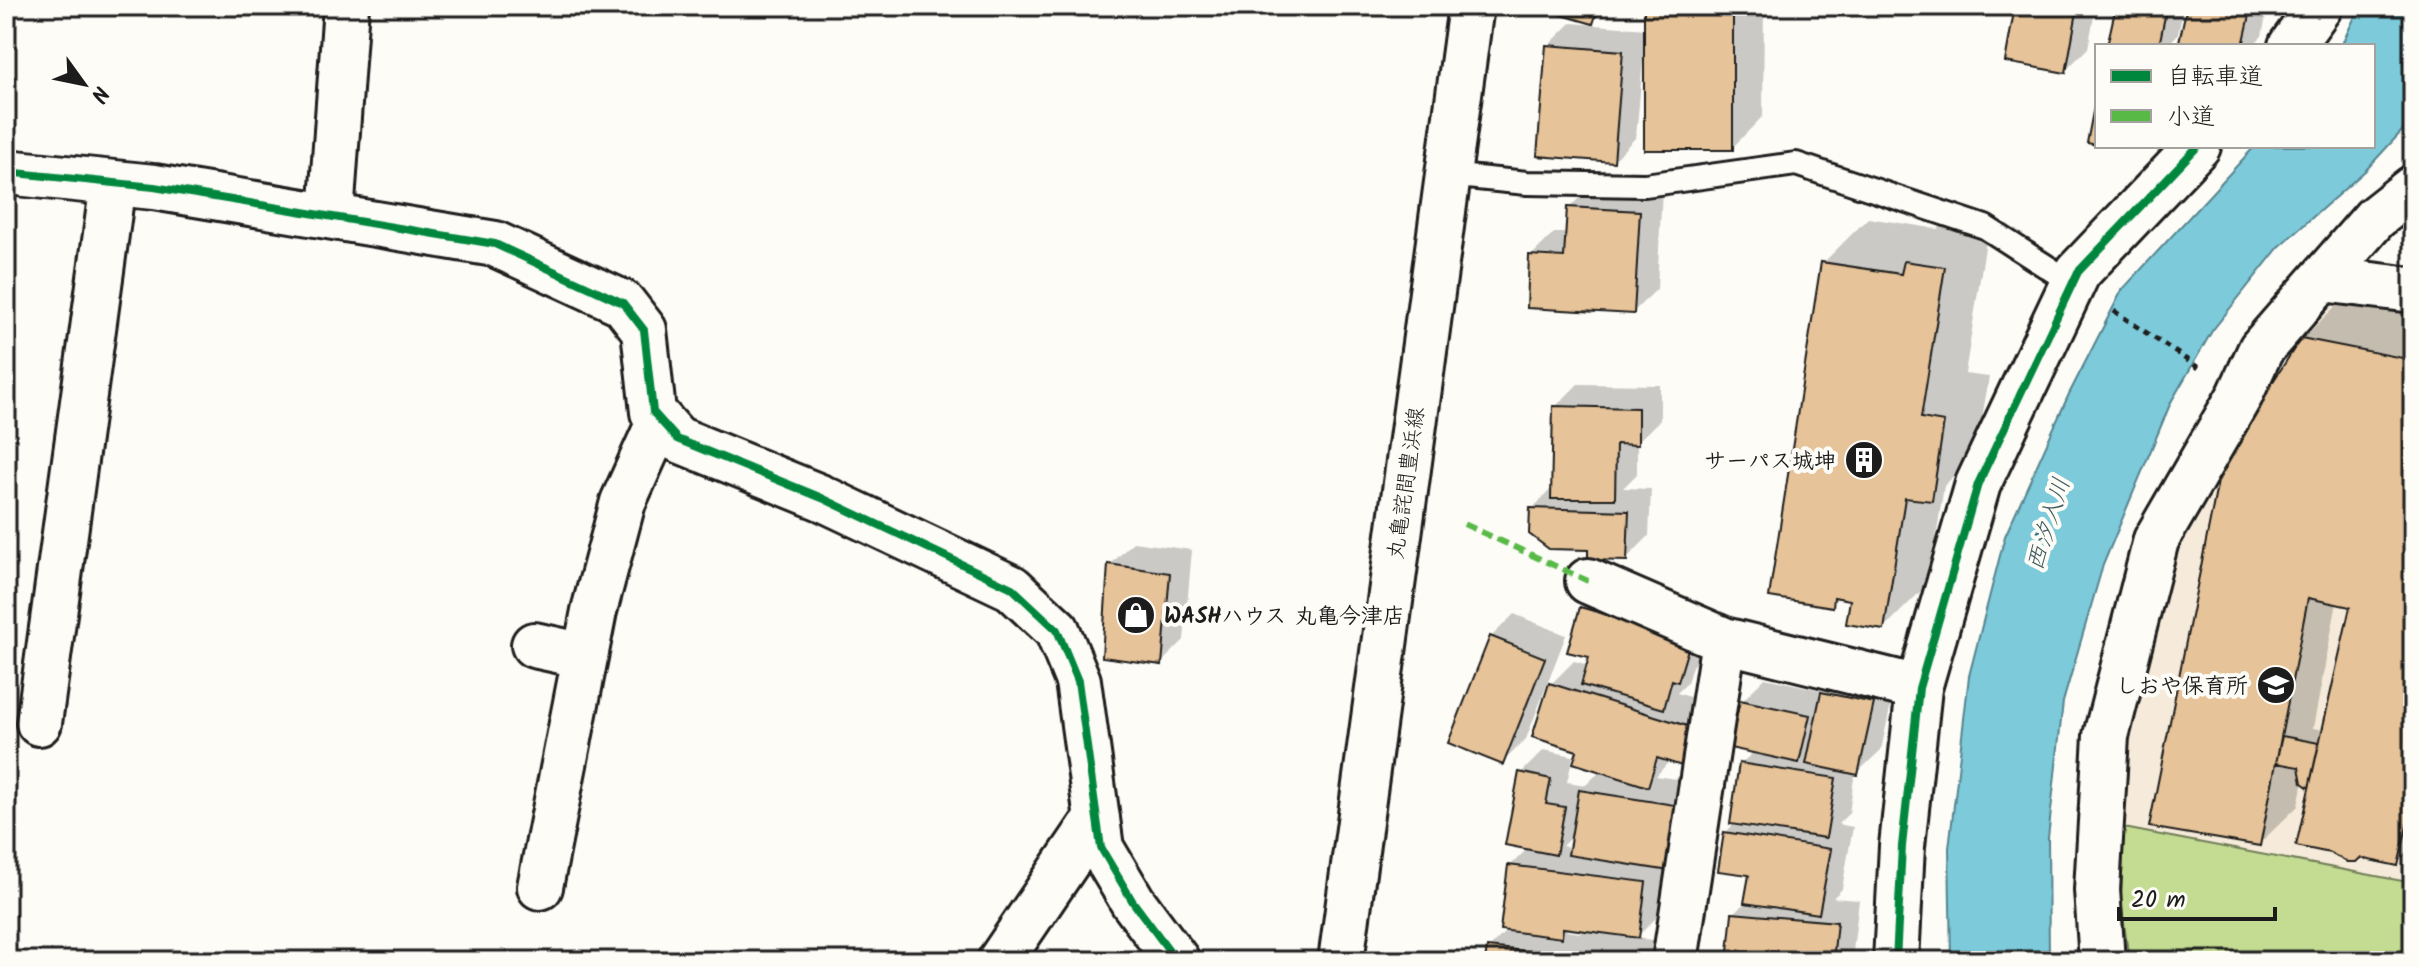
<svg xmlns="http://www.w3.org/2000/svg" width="2419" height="967" font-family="Kalam,'Klee One',sans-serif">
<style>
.built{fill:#f6ebda}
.green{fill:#c3dc92;stroke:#707c57;stroke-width:2}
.water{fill:#7ccada;stroke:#56848e;stroke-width:2}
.shadow{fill:#0003;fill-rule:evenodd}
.building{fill:#e6c398;stroke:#1c1c1c;stroke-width:2}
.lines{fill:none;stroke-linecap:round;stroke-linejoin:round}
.service-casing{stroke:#1c1c1c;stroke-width:28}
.minor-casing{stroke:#1c1c1c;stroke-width:50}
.primary-casing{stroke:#1c1c1c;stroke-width:50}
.path{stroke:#1c1c1c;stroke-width:5;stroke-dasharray:6 6;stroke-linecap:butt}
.service{stroke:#fdfcf7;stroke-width:22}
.minor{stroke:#fdfcf7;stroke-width:44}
.primary{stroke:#fdfcf7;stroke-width:44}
.quiet{stroke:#58b947;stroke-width:6;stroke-dasharray:12 6;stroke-linecap:butt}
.cycleway-casing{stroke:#fdfcf7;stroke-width:13}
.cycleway{stroke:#00873e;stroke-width:8}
.labels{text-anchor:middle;stroke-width:8;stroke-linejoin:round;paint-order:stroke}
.poi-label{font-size:22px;font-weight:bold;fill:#1c1c1c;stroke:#fdfcf7;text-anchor:end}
.street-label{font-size:22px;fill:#1c1c1c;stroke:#fdfcf7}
.water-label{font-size:24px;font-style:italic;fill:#3e595e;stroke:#fdfcf7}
</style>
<rect width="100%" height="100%" fill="#fdfcf7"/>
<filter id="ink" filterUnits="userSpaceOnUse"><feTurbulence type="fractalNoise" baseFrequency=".0125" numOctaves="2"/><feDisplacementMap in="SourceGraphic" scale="16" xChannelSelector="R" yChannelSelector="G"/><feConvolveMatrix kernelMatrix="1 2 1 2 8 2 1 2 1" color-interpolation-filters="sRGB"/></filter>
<g filter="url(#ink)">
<!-- built -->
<path class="built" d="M2336 303 2413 311V961H2129L2121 900 2128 743 2151 628 2190 512 2303 335Z"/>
<!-- green -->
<path class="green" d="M2124 828 2413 883V961H2129L2121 900Z"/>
<!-- water -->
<path class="water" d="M2360 6H2413V119L2366 170 2279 247 2212 331 2171 402 2103 565 2063 702 2048 838 2049 961H1951L1949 848 1969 676 2005 536 2069 394 2122 290 2255 146H2373V46H2341Z"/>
<!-- shadow -->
<path class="shadow" d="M1559 6H1606L1593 22Z
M1646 6H1764L1763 116 1732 148 1646 60H1643L1636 137 1614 160 1548 46 1571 23 1646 29Z
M2017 6H2096L2088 48 2065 71Z
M2118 6H2184L2178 34 2167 46H2109Z
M2189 6H2268L2262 36 2252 46H2180Z
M2115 146H2140L2136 150Z
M1592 185 1662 189 1657 289 1634 311 1531 256 1554 233H1568L1569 208Z
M1951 216 1989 222 1965 374 1989 377 1976 454 1944 486 1929 583 1884 628 1853 598 1840 596 1832 604 1823 263 1868 218 1938 229Z
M2341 301 2413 315V848L2397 864 2303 781 2298 806 2259 844 2302 339ZM2337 602 2352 605 2324 730 2313 728Z
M1578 384 1660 385V420L1637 442V474L1623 488 1651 489 1649 536 1626 559 1590 548 1532 509 1553 487 1555 407Z
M1133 542 1192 550 1184 640 1161 663 1110 565Z
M1604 585 1712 617 1701 657 1692 666 1687 683 1677 693 1719 706 1656 776 1703 783 1661 913 1636 938 1679 943 1677 961H1487L1489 948 1508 929 1510 866 1528 848 1521 773 1544 750 1573 756 1567 782 1586 785 1601 770 1580 750 1534 736 1551 684 1574 661 1588 665 1591 655 1581 608ZM1573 835 1571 848 1562 846ZM1570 927 1582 929 1581 933 1566 931Z
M1514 614 1566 635 1526 739 1503 762 1491 637Z
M1846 670 1896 681 1881 750 1858 772H1855L1849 813 1838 824 1853 827 1842 889 1833 898 1859 900 1852 960 1729 961 1733 914 1747 901 1751 874 1725 833 1735 823 1741 764 1754 751 1742 701 1765 678 1825 691Z"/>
<!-- building -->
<path class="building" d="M1557 6H1599L1593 24 1555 13Z
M1644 6H1733V150H1644Z
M2015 6H2078L2066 73 2005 62Z
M2116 6H2167L2159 46H2107Z
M2187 6H2252L2243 46H2178Z
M1546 45 1623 51 1614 162 1537 156Z
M2097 91V145L2087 143Z
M1567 207 1640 211 1634 314 1527 308 1529 255 1564 257Z
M1904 261 1945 267 1921 418 1944 422 1932 501 1905 498 1884 630 1846 624 1850 600 1834 597 1833 607 1769 597 1821 262 1901 274Z
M2301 338 2413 360V799L2398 866 2360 858 2356 862H2347L2330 853 2296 846 2350 607 2308 598 2260 846 2149 827 2222 461Z
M1553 406 1638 408V445L1616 444 1615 499H1551Z
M1530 508 1629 511 1627 561 1588 560V550L1549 549 1529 534Z
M1108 564 1170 573 1162 665 1102 657Z
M1580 607 1691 639 1678 682 1672 680 1664 709 1581 685 1589 657 1567 652Z
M1490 636 1545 658 1503 765 1448 743Z
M1549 683 1697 729 1685 767 1657 758 1648 787 1573 763 1577 751 1532 737Z
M1821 692 1874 703 1858 775 1806 764Z
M1740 700 1810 715 1799 763 1730 748Z
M2282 736 2319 743 2309 788 2302 783 2299 767 2276 763Z
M1739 763 1836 778 1826 838 1730 824Z
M1519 772 1551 779 1546 804 1565 807 1556 855 1505 845Z
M1579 790 1681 806 1670 871 1568 855Z
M1724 832 1831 849 1819 914 1744 903 1749 875 1718 871Z
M1508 865 1646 882 1639 938 1563 928 1562 938 1500 930Z
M1732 913 1837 922 1833 961H1727Z
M1487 947 1619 961H1485Z"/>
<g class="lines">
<defs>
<path id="service" d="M1447 175 1527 183 1645 185 1796 164 1985 227 2072 283"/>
<path id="minor" d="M2291 46 2320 6
M6 172 154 187 495 244 623 303 644 330 653 412 677 439 822 498 1012 588 1057 630 1078 681 1101 848 1133 902 1177 961
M331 215 346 6
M2322 279 2413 290
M1588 581 1724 640
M534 645 585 656
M39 723 113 183
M540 887 594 611 623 502 660 420
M1000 961 1097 818
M1675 961 1724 640 1919 688
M1896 961 1902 846 1919 688 1978 484 2078 272 2198 146
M2102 961 2097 890 2106 736 2156 540 2240 395 2261 349 2375 218 2413 188"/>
<path id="primary" d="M1341 961 1471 6"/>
</defs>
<!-- service casing -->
<use href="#service" class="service-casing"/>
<!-- minor casing -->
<use href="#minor" class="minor-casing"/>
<!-- primary casing -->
<use href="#primary" class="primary-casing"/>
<!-- path -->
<path class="path" d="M2114 311 2199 368"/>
<!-- service -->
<use href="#service" class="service"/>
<!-- minor -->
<use href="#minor" class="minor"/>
<!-- primary -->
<use href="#primary" class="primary"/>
<!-- quiet -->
<path class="quiet" d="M1464 524 1588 581"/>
<defs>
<path id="cycleway" d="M6 172 154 187 495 244 623 303 644 330 653 412 677 439 822 498 1012 588 1057 630 1078 681 1101 848 1133 902 1177 961
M1896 961 1902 846 1919 688 1978 484 2078 272 2198 146"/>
</defs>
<!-- cycleway casing -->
<use href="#cycleway" class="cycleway-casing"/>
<!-- cycleway -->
<use href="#cycleway" class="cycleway"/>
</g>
</g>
<!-- icons -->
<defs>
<symbol id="building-disc" viewBox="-11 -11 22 22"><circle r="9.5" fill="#1c1c1c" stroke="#fdfcf7"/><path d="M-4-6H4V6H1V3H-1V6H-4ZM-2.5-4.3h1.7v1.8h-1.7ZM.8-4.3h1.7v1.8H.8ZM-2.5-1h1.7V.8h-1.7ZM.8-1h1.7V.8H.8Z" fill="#fff"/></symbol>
<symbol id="shop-disc" viewBox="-11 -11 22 22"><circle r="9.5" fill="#1c1c1c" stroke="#fdfcf7"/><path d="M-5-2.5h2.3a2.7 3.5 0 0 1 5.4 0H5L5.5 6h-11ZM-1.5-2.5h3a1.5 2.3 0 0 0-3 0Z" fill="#fff"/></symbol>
<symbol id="school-disc" viewBox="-11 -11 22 22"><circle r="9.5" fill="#1c1c1c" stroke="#fdfcf7"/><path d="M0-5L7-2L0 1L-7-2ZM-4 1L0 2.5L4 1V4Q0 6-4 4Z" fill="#fff"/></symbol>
</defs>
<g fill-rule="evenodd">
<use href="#building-disc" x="1842" y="438" width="44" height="44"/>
<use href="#shop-disc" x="1114" y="593" width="44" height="44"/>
<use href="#school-disc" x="2254" y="663" width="44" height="44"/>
</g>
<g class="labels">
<!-- poi labels -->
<g class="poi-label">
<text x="1836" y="468">サーパス城坤</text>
<text x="1164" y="623" text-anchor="start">WASHハウス 丸亀今津店</text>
<text x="2248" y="693">しおや保育所</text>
</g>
<!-- street labels -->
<g class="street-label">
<text transform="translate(1405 483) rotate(-82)" y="8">丸亀詫間豊浜線</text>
</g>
<!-- water labels -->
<g class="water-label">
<text transform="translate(2048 524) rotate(-73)" y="8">西汐入川</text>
</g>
</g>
<!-- margin -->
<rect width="2419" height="967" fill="none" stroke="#fdfcf7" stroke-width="32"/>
<rect x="16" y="16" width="2387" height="935" fill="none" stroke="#1c1c1c" stroke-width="3" filter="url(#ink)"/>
<!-- legend -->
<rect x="2095" y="44" width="280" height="104" fill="#fdfcf7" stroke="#a3a29f" stroke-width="2"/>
<rect x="2111" y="70" width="40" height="12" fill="#00873e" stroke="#a3a29f" stroke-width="2"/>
<text x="2167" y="84" font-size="24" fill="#1c1c1c">自転車道</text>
<rect x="2111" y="110" width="40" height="12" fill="#58b947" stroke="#a3a29f" stroke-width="2"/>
<text x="2167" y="124" font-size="24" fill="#1c1c1c">小道</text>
<!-- north arrow -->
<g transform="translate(84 84) rotate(123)" stroke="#fdfcf7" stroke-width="6" paint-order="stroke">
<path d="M0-6L14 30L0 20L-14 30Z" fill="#1c1c1c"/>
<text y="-12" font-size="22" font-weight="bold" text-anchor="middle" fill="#1c1c1c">N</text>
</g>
<!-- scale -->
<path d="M2119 907v12h156v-12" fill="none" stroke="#1c1c1c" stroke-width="4"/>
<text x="2131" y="907" font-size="24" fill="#1c1c1c" stroke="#fdfcf7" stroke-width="6" paint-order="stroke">20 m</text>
</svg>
